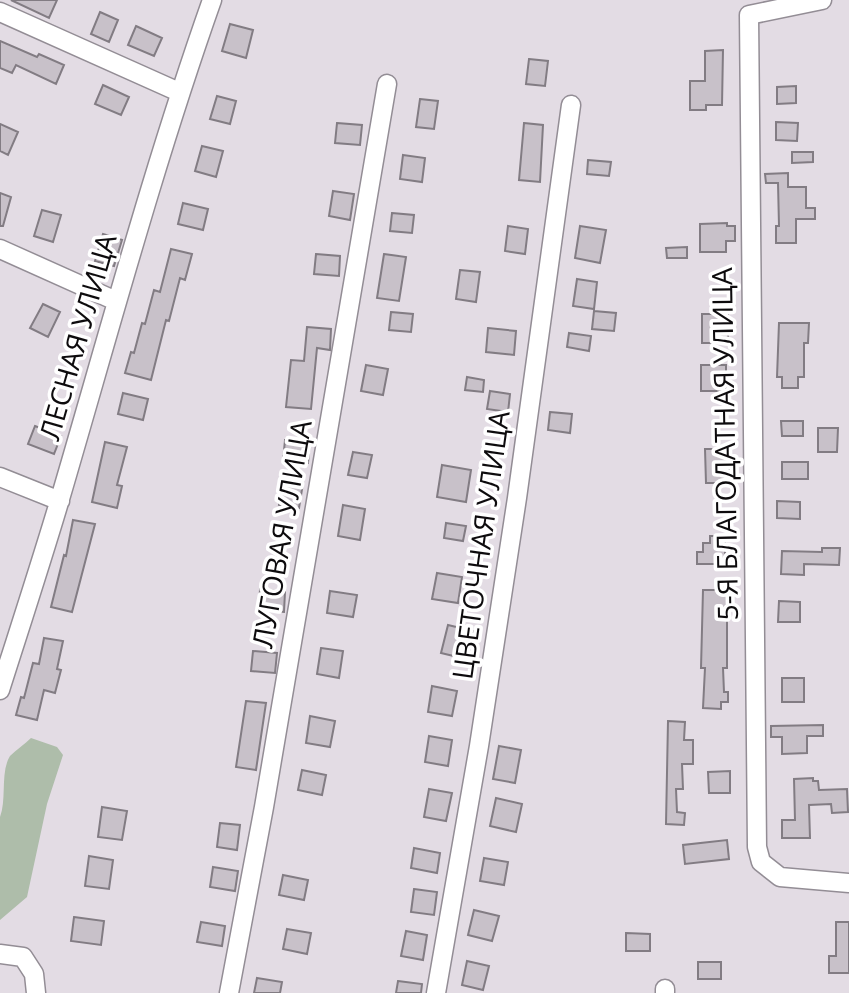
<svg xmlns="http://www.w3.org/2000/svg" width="849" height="993" font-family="'Open Sans',sans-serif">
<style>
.green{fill:#aebdaa}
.building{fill:#c8c1c9;stroke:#827c83;stroke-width:2}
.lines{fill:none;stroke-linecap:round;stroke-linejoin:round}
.minor-casing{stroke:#938d95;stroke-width:21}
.minor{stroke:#fff;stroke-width:18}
.labels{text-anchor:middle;stroke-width:7;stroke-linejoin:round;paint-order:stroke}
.street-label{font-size:28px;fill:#0d0b0d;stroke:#fff}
</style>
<rect width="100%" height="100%" fill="#e3dce4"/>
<!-- green -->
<path class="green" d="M31 738 57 747 63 755 47 804 27 897 0 920V817C7 799 0 772 10 756 16 750 25 744 31 738Z"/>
<!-- building -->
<path class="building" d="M11 0H57L49 18Z
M100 12 118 20 109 42 91 34Z
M230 24 253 30 246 58 222 51Z
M136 26 162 38 154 56 128 45Z
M0 41 37 57 39 54 64 65 56 84 16 65 12 73 0 68Z
M723 50 722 105H706V110H690V81H705V51Z
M529 59 548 61 545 86 526 84Z
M103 85 129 97 121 115 95 104Z
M796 86V103L777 104V87Z
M217 96 236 101 230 124 210 119Z
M420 99 438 101 434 129 416 127Z
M776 122 798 123 797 141 776 140Z
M337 123 362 125 360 145 335 143Z
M524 123 543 125 540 182 519 180Z
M0 124 18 132 8 155 0 151Z
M202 146 223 151 216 177 195 171Z
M792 152H813V162L792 163Z
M403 155 425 158 422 182 400 179Z
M588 160 611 162 609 176 587 174Z
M788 173V187H806V208H815V219H796V243H776V226H779L778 183H766L765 174Z
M333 191 354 194 350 220 329 216Z
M0 193 11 197 3 226H0Z
M183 203 208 209 203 230 178 224Z
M42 210 61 215 53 242 34 236Z
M392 213 414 215 412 233 390 231Z
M727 223V226H735V241H726V252H700V224Z
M508 226 528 229 525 254 505 251Z
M580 226 606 230 600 263 575 258Z
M103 234 122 240 114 266 95 261Z
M687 247V258H667L666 248Z
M171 249 192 254 185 280 180 278 169 321 166 320 151 380 125 373 131 352 134 353 142 323 145 324 154 290 160 292Z
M316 254 340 256 339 276 314 274Z
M384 254 406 257 399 301 377 298Z
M460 270 480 272 476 302 456 299Z
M577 279 597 282 594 309 573 306Z
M43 304 60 312 48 337 30 328Z
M594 311 616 313 614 331 592 329Z
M391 312 413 314 411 332 389 330Z
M702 314H728V343H702Z
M779 323H809L808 343H804V377H798V388H782V377H777Z
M307 327 331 329 330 350 317 348 311 409 286 407 291 360 304 361Z
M488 328 516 331 514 355 486 352Z
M569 333 591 336 589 351 567 347Z
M366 365 388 369 383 395 361 391Z
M701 365H726V391H701Z
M467 377 484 380 483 392 465 390Z
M490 391 510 394 508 412 487 409Z
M123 393 148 399 143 420 118 414Z
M550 412 572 414 570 433 548 430Z
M781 421H803V436H782Z
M35 426 61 436 54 454 28 444Z
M818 428H838L837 452H818Z
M285 440 310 442 308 463 283 461Z
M105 442 127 447 117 485 122 486 117 508 92 502Z
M705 449H729V483H706Z
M353 452 372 455 367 478 348 475Z
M782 462H808V479H782Z
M442 465 471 470 466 502 437 497Z
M282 480 303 483 299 508 279 505Z
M777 501 800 502V519L777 518Z
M343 505 365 509 360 540 338 536Z
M73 520 95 524 72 612 51 607 64 555 66 556Z
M446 523 466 526 463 541 444 538Z
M710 536H725V564H697V552H703V543H710Z
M822 548H840L839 565 804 564V575L781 574 782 551 822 552Z
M437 573 462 577 458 603 432 599Z
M260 589 285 592 284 612 259 610Z
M703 590H727V668H723L724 692H728V702H721V709L703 708 705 668H701Z
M330 591 357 595 353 617 327 613Z
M779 601 800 602V622H778Z
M448 625 473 631 466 659 441 653Z
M44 638 63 641 57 669 61 670 55 693 44 690 37 720 16 715 21 697 24 698 33 663 39 664Z
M321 648 343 651 339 678 317 674Z
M253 651 277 653 275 673 251 671Z
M782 678H804V702H782Z
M432 686 457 691 452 716 428 712Z
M246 701 266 703 256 770 236 767Z
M310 716 335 721 330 747 306 743Z
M668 721 685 722 684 740H693V764H682L683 789H676L677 812 685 813 684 825 666 824Z
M823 725V736H807V753L782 754V737H771V726Z
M429 736 452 740 448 766 425 762Z
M499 746 521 750 515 783 493 779Z
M302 770 326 775 322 795 298 790Z
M730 771V793H709L708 772Z
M813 778V781H818L819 790 847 789 848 812 832 813 831 804 809 805 810 838H782V820H795L794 779Z
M429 789 452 793 446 821 424 817Z
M496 798 522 804 516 832 490 826Z
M102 807 127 811 122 840 98 837Z
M220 823 240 825 237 850 217 847Z
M727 840 729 859 685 864 683 845Z
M414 848 440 853 437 873 411 868Z
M89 856 113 860 109 889 85 886Z
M484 858 508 862 504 885 480 881Z
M213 867 238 871 235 891 210 887Z
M283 875 308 880 304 900 279 895Z
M414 889 437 892 434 915 411 912Z
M474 910 499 916 492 941 468 935Z
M74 917 104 921 101 945 71 941Z
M201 922 225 926 222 946 197 942Z
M836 922H849V973H829V956H836Z
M287 929 311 933 307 954 283 949Z
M406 931 427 935 423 960 401 956Z
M626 933 650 934V951H626Z
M467 961 489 966 483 990 462 985Z
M698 962H721V979H698Z
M257 978 282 982 280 993H254Z
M398 981 422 984 421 993H396Z"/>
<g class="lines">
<defs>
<path id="minor" d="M822 0 749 15 757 847 761 862 780 877 849 883
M0 12 179 92
M0 249 116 301
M0 477 60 501
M0 690C20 627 41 563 60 499 109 332 154 164 212 0
M0 954 23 957 34 974 36 993
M665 989V993
M229 993 264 807 387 84
M436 993 479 746 517 498 571 105"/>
</defs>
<!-- minor casing -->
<use href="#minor" class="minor-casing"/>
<!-- minor -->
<use href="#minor" class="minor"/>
</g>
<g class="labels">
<!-- street labels -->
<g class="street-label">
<text transform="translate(78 337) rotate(-74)" y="10">ЛЕСНАЯ УЛИЦА</text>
<text transform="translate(725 444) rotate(-91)" y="10">5-Я БЛАГОДАТНАЯ УЛИЦА</text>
<text transform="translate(282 534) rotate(-80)" y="10">ЛУГОВАЯ УЛИЦА</text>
<text transform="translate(481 545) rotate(-82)" y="10">ЦВЕТОЧНАЯ УЛИЦА</text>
</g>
</g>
</svg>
